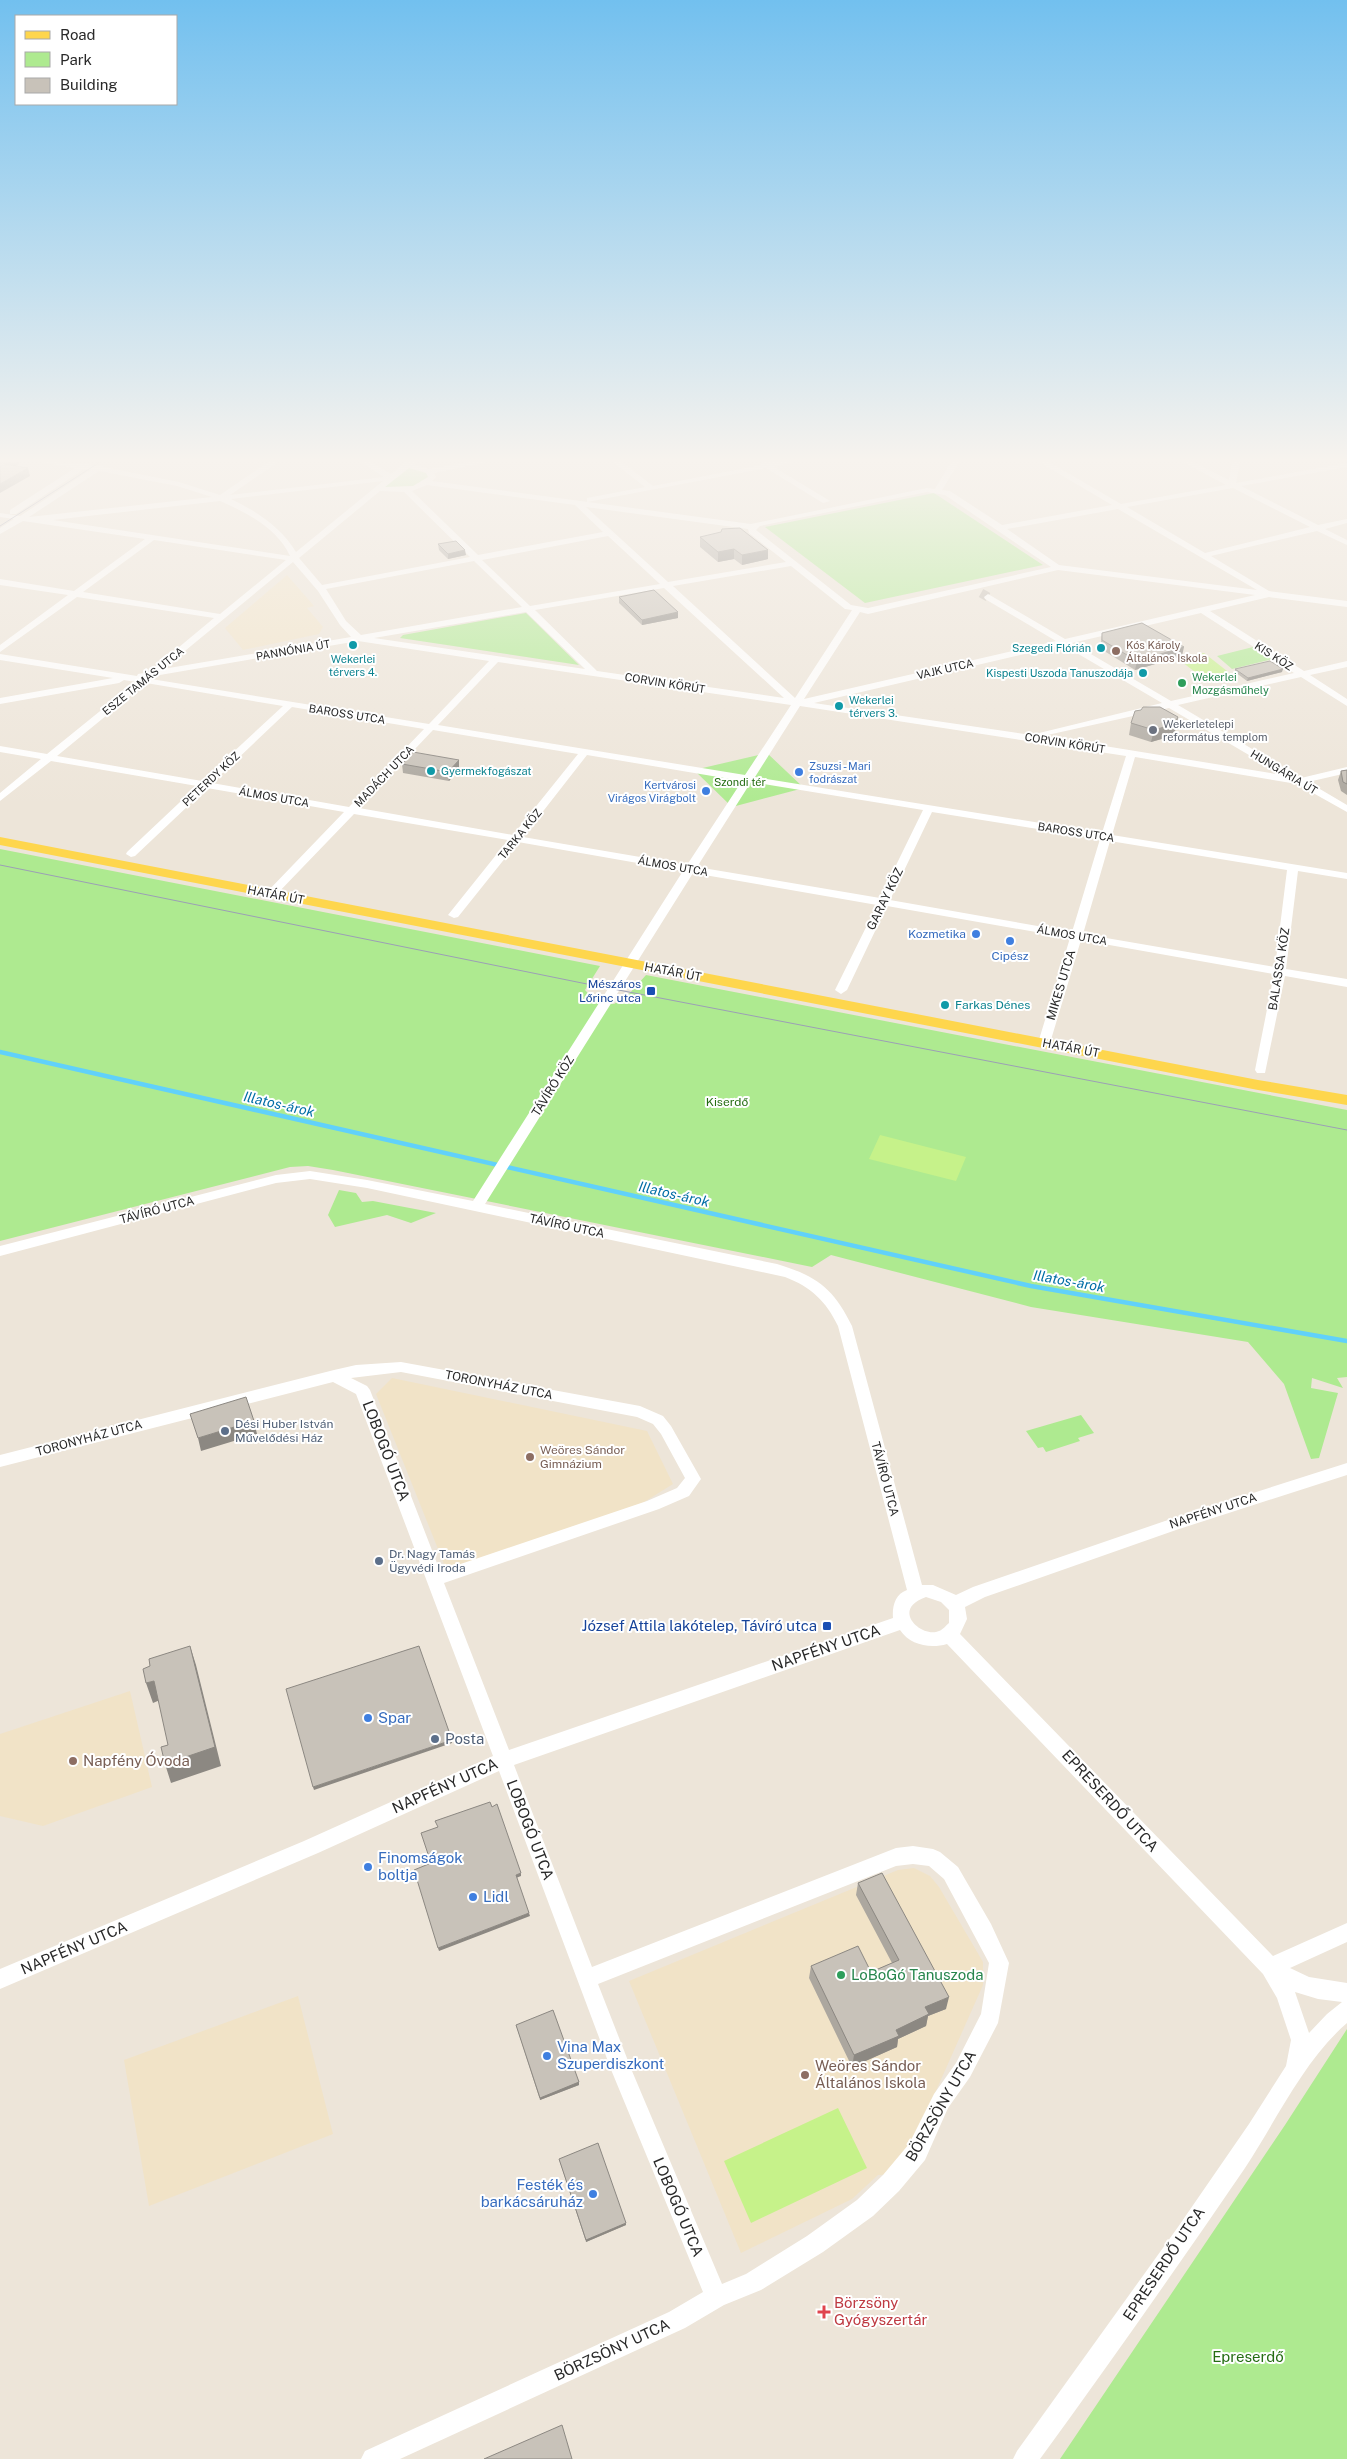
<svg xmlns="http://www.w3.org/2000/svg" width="1347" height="2459" font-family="'Public Sans',sans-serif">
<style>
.education{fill:#f1e3c7}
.green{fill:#aeea90}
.pitch{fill:#c6f28a}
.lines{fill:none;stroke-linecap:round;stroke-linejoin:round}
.stream{stroke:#61d1fa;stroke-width:4.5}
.minor-tunnel{stroke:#c6bfb6;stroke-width:9;stroke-dasharray:9 4.5;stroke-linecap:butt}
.minor{fill:#fff;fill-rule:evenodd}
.major{fill:#fed64d;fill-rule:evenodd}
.tram{stroke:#9c9fb6;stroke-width:1}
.wall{fill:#aca79f}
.shaded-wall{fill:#8c8882}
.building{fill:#c8c2b9;stroke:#8c8882}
.culture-dot{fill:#0f9aa8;stroke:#fff;stroke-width:2}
.education-dot{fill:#8d6e63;stroke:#fff;stroke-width:2}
.leisure-dot{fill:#2e9e5b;stroke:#fff;stroke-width:2}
.worship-dot{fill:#6b7280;stroke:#fff;stroke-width:2}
.shop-dot{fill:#3f7fe0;stroke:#fff;stroke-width:2}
.transit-dot{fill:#1a4fb4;stroke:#fff;stroke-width:2}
.service-dot{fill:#5c6f8a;stroke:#fff;stroke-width:2}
.health-dot{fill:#e0444e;stroke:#fff;stroke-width:2}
.labels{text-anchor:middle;stroke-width:4;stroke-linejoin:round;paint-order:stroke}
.far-education-label{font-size:11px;fill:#785e54;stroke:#fff;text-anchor:start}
.far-culture-label{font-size:11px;fill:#0d838f;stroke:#fff;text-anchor:end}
.far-street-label{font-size:11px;fill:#292929;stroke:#fff}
.far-leisure-label{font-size:11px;fill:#27864d;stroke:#fff;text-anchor:start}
.far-worship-label{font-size:11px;fill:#5b616d;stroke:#fff;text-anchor:start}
.far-shop-label{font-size:11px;fill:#366cbe;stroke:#fff;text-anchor:start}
.far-park-label{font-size:11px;fill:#256d13;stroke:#fff}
.street-label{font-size:12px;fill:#292929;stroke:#fff}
.shop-label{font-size:12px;fill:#366cbe;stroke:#fff;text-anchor:end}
.transit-label{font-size:12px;fill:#164399;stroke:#fff;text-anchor:end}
.culture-label{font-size:12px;fill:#0d838f;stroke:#fff;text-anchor:start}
.park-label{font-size:12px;fill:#256d13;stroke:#fff}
.service-label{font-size:12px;fill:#4e5e75;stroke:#fff;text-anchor:start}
.education-label{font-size:12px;fill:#785e54;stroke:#fff;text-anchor:start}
.water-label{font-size:14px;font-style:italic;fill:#006da6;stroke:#fff}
.near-street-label{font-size:15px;fill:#292929;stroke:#fff}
.near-transit-label{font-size:15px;fill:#164399;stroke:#fff;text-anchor:end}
.near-shop-label{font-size:15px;fill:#366cbe;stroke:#fff;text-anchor:start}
.near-service-label{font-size:15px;fill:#4e5e75;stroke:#fff;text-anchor:start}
.near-education-label{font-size:15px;fill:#785e54;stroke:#fff;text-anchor:start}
.near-leisure-label{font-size:15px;fill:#27864d;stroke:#fff;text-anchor:start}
.near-health-label{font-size:15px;fill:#be3a42;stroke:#fff;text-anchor:start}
.near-park-label{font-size:15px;fill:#256d13;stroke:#fff}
</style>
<rect width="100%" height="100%" fill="#ede5d9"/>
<!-- education -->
<path class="education" d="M287 575 314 606 307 608 323 627 319 634 243 650 225 628Z
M392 1378 647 1431 673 1484 620 1517 448 1574 376 1394Z
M130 1691 152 1787 43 1826 0 1816V1734Z
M914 1868 930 1876 939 1887 983 1962V1985L899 2174 878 2175 852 2199 741 2253 629 1981 898 1870Z
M298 1996 333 2134 149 2206 124 2060Z"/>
<!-- green -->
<path class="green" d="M408 465 421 468 432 477 419 487 379 489Z
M934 493 1043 565 865 603 765 527Z
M526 613 579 665 400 638 403 635Z
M1253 647 1273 659 1232 669 1217 656Z
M767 753 804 788 732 807 694 770Z
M0 849 600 966 585 990 595 1001 614 1004 629 994 646 975 1347 1110V1377L1337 1378 1343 1388 1312 1378 1311 1388 1338 1393 1319 1458 1311 1459 1284 1384 1248 1342 1031 1307 831 1255 812 1267 333 1170 308 1166 290 1167 0 1241Z
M339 1190 356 1193 362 1202 373 1201 436 1213 411 1223 387 1215 335 1227 328 1215Z
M1081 1415 1094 1433 1078 1438 1080 1441 1046 1452 1043 1447 1038 1448 1026 1431Z
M1347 2029V2459H1060L1285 2125Z"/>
<!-- pitch -->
<path class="pitch" d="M1204 653 1236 678 1209 683 1177 658Z
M880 1135 966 1157 956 1181 869 1159Z
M838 2108 867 2168 751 2223 724 2161Z"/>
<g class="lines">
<!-- stream -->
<path class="stream" d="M0 1052 1031 1286 1347 1341"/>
<!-- minor-tunnel -->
<path class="minor-tunnel" d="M981 593 988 597"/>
<!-- minor -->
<path class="minor" d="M41 462 85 463 96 466 100 465 104 467 179 482 220 495 268 462H278L230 495 384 477 361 462H371L391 474 406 462H415L413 464 429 469 468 462H488L434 473 436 477 432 481 751 524 927 488 935 489 951 462H959L942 490 950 491 1002 525 1112 505 1039 462H1049L1121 504 1226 485 1183 462H1193L1229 480 1232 462H1240L1236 483 1347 463V467L1241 486 1318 525 1347 519V523L1325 529 1347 540V545L1317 531 1211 556 1269 591 1347 601V607L1269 597 1210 611 1304 671 1347 661V667L1310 675 1347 699V706L1301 677 1178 705 1301 778 1347 767V773L1308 782 1347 805V812L1297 784 1135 757 1112 835 1347 873V879L1298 871 1286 969 1347 979V987L1285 976 1265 1073H1257L1255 1070 1274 974 1081 940 1050 1043 1044 1047 1038 1043 1070 938 887 906 847 990 841 994 835 990 877 905 693 873 485 1204 777 1264C817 1276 834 1289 852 1326L922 1585H933L956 1595 973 1587 1165 1521 1347 1463V1475L1176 1530 985 1597 965 1607 967 1619 960 1634 1273 1956 1347 1923V1942L1290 1968 1309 1977 1347 1983V2023C1304 2060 1276 2121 1245 2168 1178 2266 1110 2363 1040 2459H1013L1017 2451 1178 2227 1249 2124 1286 2066 1291 2040 1277 1998 1263 1974 947 1644C930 1649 910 1645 900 1630L514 1765 592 1967 896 1848 913 1846 933 1849 940 1852 958 1867 991 1924 1009 1963 998 2023 970 2077 948 2108 925 2160 899 2191 873 2216 823 2252 761 2290 724 2305 685 2328 400 2459H361L365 2451 669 2312 703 2292 612 2072 499 1771 318 1853 0 1989V1969L304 1841 493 1756 356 1394 333 1382 0 1467V1455L334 1370 356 1365 401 1362 640 1406 663 1416 671 1426 701 1479 689 1496 659 1509 444 1583 509 1750 893 1618C892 1607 895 1594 907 1590L838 1326C826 1301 811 1287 785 1277L367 1188 310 1179 276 1183 0 1256V1246L276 1175 310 1171 367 1180 473 1201 683 871 518 842 458 917 454 918 448 915 508 840 354 814 275 896H267V892L344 812 207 788 135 856 131 857 126 854 127 852 197 786 51 761 0 801V793L41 759 0 752V746L47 754 136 682 124 680 119 683 0 704V698L113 678 0 660V654L137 676 138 674 149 672 214 618 77 597 0 652V645L68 595 0 585V579L74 591 145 539 23 521 0 534V528L14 519 0 517V513L20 516 90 470 84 469 16 514H10V510L75 468ZM409 468 426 473 428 477 413 486 385 487ZM99 471 177 486 212 497 29 517ZM383 481 296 552C281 527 256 511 231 499ZM427 485 575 505 603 532 478 555 412 491ZM1233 488 1310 527 1205 553 1127 507ZM380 491 404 492 470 557 322 585 299 558ZM927 492 945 495 1051 567 868 608 851 605 756 530 760 526ZM220 501C246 512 278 529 290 556L53 520ZM586 507 748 529 749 533 786 562 668 582ZM1118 509 1257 590 1059 565 1007 529ZM608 536 660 584 530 606 482 560ZM154 540 286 560 220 614 83 592ZM474 561 522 607 361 635 346 621 326 589ZM293 562 318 591 340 625 351 637 163 669ZM791 566 845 609 852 610 795 698 673 586ZM1058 570 1255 595 1065 639 988 594 984 597 985 599 1056 641 804 699 860 612 868 614ZM664 588 784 698 597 671 535 610ZM526 612 585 669 374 638ZM1201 613 1294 673 1171 701 1072 643ZM358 641 489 661 429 724 151 679 154 676ZM1063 645 1162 703 1031 735 814 703ZM498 662 791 705 745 775 438 725ZM146 683 283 706 202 781 57 756ZM800 706 1126 756 1102 833 755 777ZM292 707 424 729 349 807 212 783ZM1169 708 1283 775 1043 736ZM433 730 578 754 513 835 359 808ZM587 755 742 781 687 865 523 837ZM751 782 923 810 880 898 697 867ZM932 812 1100 839 1072 932 890 900ZM1110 841 1287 870 1275 967 1083 934ZM401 1372 637 1417 653 1424 661 1434 685 1478 677 1488 647 1501 440 1571 370 1390 367 1386 351 1378ZM926 1597 941 1602 949 1610V1623C946 1625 943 1630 939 1631 923 1639 889 1610 926 1597ZM913 1864 929 1866 944 1879 989 1963 981 2014 956 2063 934 2094 909 2144 883 2175 857 2200 807 2236 746 2274 722 2284 632 2071 598 1984 896 1866ZM1295 1992 1318 1999 1342 2002 1327 2014 1309 2033Z
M613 462H622L653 486 761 465 762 462H792L774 467 830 501 823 503 766 468 587 502V498L645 487Z"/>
<!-- major -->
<path class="major" d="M0 837 1258 1080 1347 1095V1105L1258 1090 0 845Z"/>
<!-- tram -->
<path class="tram" d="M0 526 100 462
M0 865 582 983 1347 1130"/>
</g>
<!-- wall -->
<path class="wall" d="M700 537 768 559 742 565 734 559 718 562 700 547Z
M438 544 466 555 448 559 439 550Z
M619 597 678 618 642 625 619 603Z
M1102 633 1182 656 1135 670 1101 649V641Z
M1235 669 1282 672 1247 681 1235 672Z
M1178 717 1176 729 1172 736 1151 742 1129 735 1131 723Z
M459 760V769L449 781 403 773 402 764Z
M1347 770V795L1341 791 1338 780 1341 771Z
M858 1883 946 2009 928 2016 926 2026 898 2039 897 2047 852 2067 809 1978 811 1966 871 1972 892 1963 856 1895Z
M516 2025 579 2082V2085L540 2100Z
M559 2159 626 2225 586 2242Z"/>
<!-- shaded-wall -->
<path class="shaded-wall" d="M7 462H19V464L6 472 4 464Z
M28 468 30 476 0 493V484Z
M734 549V559L718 562V552Z
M465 550 466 555 448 559V554Z
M768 550V559L742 565V555Z
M678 612V618L642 625V620Z
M1184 647 1182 656 1135 670 1137 661Z
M1283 669 1282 672 1247 681 1248 678Z
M1178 717 1176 729 1172 736 1151 742 1154 730Z
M459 760V769L449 781 448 772Z
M254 1421 257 1434 201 1451 198 1438Z
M190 1646 196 1665 221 1766 171 1783 165 1764Z
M154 1681 160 1700 153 1703 146 1683Z
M452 1740V1743L314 1790 313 1787Z
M521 1873V1876L516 1878V1875Z
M529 1913 530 1916 439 1951 438 1948Z
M949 1997 946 2009 928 2016 926 2026 898 2039 897 2047 852 2067 854 2055 896 2030 925 2007Z
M579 2082V2085L540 2100V2098Z
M626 2223V2225L586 2242V2240Z"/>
<!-- building -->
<path class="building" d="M0 462H7L4 464 28 468 0 484Z
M740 528 768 550 742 555 734 549 718 552 700 537 721 532 722 529Z
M456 541 465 550 448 554 438 544Z
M654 590 678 612 642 620 619 597Z
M1142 623 1184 647 1137 661 1102 640V633Z
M1270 661 1283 669 1248 678 1235 669Z
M1143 707H1160L1178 717 1174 724 1154 730 1131 723 1135 711 1141 710Z
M413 752 459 760 448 772 402 764Z
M1347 770V784L1343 782 1341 771Z
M246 1397 254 1421 198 1438 190 1414Z
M190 1646 215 1747 165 1764 161 1747 168 1745 154 1681 146 1683 143 1669 150 1666 149 1659Z
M419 1646 452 1740 313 1787 286 1689Z
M490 1802 492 1807 497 1804 521 1873 516 1875 529 1913 438 1948 414 1870 431 1863 421 1833 438 1827 435 1821Z
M882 1873 949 1997 925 2007 929 2014 896 2030 899 2036 854 2055 811 1966 858 1946 871 1972 899 1960 858 1883Z
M553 2010 579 2082 540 2098 516 2025Z
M598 2143 626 2223 586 2240 559 2159Z
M562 2425 572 2459H484Z"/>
<!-- sky -->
<linearGradient id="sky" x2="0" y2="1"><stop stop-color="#72c0ef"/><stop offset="0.57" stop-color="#f7f3ee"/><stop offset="1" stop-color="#f7f3ee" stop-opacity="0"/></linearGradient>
<rect width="1347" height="807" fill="url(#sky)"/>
<!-- markers -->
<g class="culture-dot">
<circle cx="353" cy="645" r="5"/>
<circle cx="1101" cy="648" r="5"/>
<circle cx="1143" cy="673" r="5"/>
<circle cx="839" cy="706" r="5"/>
<circle cx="431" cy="771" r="5"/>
<circle cx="945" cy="1005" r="5"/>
</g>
<g class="education-dot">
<circle cx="1116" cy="651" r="5"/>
<circle cx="530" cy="1457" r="5"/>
<circle cx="73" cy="1761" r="5"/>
<circle cx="805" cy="2075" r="5"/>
</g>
<g class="leisure-dot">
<circle cx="1182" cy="683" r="5"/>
<circle cx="841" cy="1975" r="5"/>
</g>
<circle class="worship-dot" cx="1153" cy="730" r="5"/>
<g class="shop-dot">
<circle cx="799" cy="772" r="5"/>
<circle cx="706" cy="791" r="5"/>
<circle cx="976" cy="934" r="5"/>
<circle cx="1010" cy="941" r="5"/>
<circle cx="368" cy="1718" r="5"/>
<circle cx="368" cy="1867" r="5"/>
<circle cx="473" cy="1897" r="5"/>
<circle cx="547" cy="2056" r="5"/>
<circle cx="593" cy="2194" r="5"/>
</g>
<g class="transit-dot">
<rect x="646" y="986" width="10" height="10" rx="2.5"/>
<rect x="822" y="1621" width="10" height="10" rx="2.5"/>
</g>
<g class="service-dot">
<circle cx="225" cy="1431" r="5"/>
<circle cx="379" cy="1561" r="5"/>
<circle cx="435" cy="1739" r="5"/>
</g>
<path class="health-dot" d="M821.5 2304.5h5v5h5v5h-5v5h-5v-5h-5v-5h5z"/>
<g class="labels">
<!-- far-education labels -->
<g class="far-education-label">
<text x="1126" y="649">Kós Károly<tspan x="1126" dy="13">Általános Iskola</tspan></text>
</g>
<!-- far-culture labels -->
<g class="far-culture-label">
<text x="1091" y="652">Szegedi Flórián</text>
<text x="353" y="663" text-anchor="middle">Wekerlei<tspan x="353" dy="13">térvers 4.</tspan></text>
<text x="1133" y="677">Kispesti Uszoda Tanuszodája</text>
<text x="849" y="704" text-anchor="start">Wekerlei<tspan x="849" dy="13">térvers 3.</tspan></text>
<text x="441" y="775" text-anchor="start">Gyermekfogászat</text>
</g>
<!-- far-street labels -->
<g class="far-street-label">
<text transform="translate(293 650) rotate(-10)" y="4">PANNÓNIA ÚT</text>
<text transform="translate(1274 656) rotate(33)" y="4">KIS KÖZ</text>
<text transform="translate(945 669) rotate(-13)" y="4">VAJK UTCA</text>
<text transform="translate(143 681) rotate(-39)" y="4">ESZE TAMÁS UTCA</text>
<text transform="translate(665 683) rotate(9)" y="4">CORVIN KÖRÚT</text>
<text transform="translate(347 714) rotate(9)" y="4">BAROSS UTCA</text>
<text transform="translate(1065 743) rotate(9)" y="4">CORVIN KÖRÚT</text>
<text transform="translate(1284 772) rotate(31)" y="4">HUNGÁRIA ÚT</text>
<text transform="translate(384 776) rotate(-46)" y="4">MADÁCH UTCA</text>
<text transform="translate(211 779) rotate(-43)" y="4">PETERDY KÖZ</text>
<text transform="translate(274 797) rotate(10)" y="4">ÁLMOS UTCA</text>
<text transform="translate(1076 832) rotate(9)" y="4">BAROSS UTCA</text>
<text transform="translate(520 834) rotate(-51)" y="4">TARKA KÖZ</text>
<text transform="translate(673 866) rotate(10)" y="4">ÁLMOS UTCA</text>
<text transform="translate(1072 935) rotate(10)" y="4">ÁLMOS UTCA</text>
</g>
<!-- far-leisure labels -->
<g class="far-leisure-label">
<text x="1192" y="681">Wekerlei<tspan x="1192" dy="13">Mozgásműhely</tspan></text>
</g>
<!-- far-worship labels -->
<g class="far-worship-label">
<text x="1163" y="728">Wekerletelepi<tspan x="1163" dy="13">református templom</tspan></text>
</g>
<!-- far-shop labels -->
<g class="far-shop-label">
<text x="809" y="770">Zsuzsi - Mari<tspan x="809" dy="13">fodrászat</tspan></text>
<text x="696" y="789" text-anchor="end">Kertvárosi<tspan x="696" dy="13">Virágos Virágbolt</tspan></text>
</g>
<!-- far-park labels -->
<g class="far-park-label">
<text x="740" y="786">Szondi tér</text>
</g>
<!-- street labels -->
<g class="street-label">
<text transform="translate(276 895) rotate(11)" y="4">HATÁR ÚT</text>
<text transform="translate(885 899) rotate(-64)" y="4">GARAY KÖZ</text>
<text transform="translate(1279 969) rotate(-81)" y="4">BALASSA KÖZ</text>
<text transform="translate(673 972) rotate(11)" y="4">HATÁR ÚT</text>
<text transform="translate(1061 985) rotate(-73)" y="4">MIKES UTCA</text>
<text transform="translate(1071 1048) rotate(11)" y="4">HATÁR ÚT</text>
<text transform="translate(553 1086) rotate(-58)" y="4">TÁVÍRÓ KÖZ</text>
<text transform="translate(157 1210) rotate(-15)" y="4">TÁVÍRÓ UTCA</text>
<text transform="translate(567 1226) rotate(12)" y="4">TÁVÍRÓ UTCA</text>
<text transform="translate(499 1385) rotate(11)" y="4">TORONYHÁZ UTCA</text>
<text transform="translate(89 1438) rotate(-15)" y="4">TORONYHÁZ UTCA</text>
<text transform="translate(885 1479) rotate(75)" y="4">TÁVÍRÓ UTCA</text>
<text transform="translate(1213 1511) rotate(-18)" y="4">NAPFÉNY UTCA</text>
</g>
<!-- shop labels -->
<g class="shop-label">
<text x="966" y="938">Kozmetika</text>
<text x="1010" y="960" text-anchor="middle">Cipész</text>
</g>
<!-- transit labels -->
<g class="transit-label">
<text x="641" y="988">Mészáros<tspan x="641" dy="14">Lőrinc utca</tspan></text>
</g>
<!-- culture labels -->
<g class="culture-label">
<text x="955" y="1009">Farkas Dénes</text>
</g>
<!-- park labels -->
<g class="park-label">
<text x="727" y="1106">Kiserdő</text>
</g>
<!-- service labels -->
<g class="service-label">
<text x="235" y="1428">Dési Huber István<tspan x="235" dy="14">Művelődési Ház</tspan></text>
<text x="389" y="1558">Dr. Nagy Tamás<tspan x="389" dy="14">Ügyvédi Iroda</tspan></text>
</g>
<!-- education labels -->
<g class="education-label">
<text x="540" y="1454">Weöres Sándor<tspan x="540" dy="14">Gimnázium</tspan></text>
</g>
<!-- water labels -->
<g class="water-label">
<text transform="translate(279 1104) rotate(13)" y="5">Illatos-árok</text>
<text transform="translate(674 1194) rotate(13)" y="5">Illatos-árok</text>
<text transform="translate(1069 1281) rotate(10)" y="5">Illatos-árok</text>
</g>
<!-- near-street labels -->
<g class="near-street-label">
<text transform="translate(386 1451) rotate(69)" y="5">LOBOGÓ UTCA</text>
<text transform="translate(826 1648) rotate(-19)" y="5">NAPFÉNY UTCA</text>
<text transform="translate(445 1786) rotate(-24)" y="5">NAPFÉNY UTCA</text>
<text transform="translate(1110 1801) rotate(47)" y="5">EPRESERDŐ UTCA</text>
<text transform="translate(530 1830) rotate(69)" y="5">LOBOGÓ UTCA</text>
<text transform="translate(74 1948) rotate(-23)" y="5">NAPFÉNY UTCA</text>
<text transform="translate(941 2106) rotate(-60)" y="5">BÖRZSÖNY UTCA</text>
<text transform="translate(678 2207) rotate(67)" y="5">LOBOGÓ UTCA</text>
<text transform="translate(1164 2264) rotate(-56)" y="5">EPRESERDŐ UTCA</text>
<text transform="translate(612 2350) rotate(-25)" y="5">BÖRZSÖNY UTCA</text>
</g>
<!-- near-transit labels -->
<g class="near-transit-label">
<text x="817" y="1631">József Attila lakótelep, Távíró utca</text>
</g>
<!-- near-shop labels -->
<g class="near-shop-label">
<text x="378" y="1723">Spar</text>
<text x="378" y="1863">Finomságok<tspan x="378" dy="17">boltja</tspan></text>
<text x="483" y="1902">Lidl</text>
<text x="557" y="2052">Vina Max<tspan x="557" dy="17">Szuperdiszkont</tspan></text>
<text x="583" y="2190" text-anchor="end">Festék és<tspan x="583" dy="17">barkácsáruház</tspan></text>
</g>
<!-- near-service labels -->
<g class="near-service-label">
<text x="445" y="1744">Posta</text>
</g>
<!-- near-education labels -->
<g class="near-education-label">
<text x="83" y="1766">Napfény Óvoda</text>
<text x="815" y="2071">Weöres Sándor<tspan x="815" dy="17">Általános Iskola</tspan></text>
</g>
<!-- near-leisure labels -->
<g class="near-leisure-label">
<text x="851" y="1980">LoBoGó Tanuszoda</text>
</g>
<!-- near-health labels -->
<g class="near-health-label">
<text x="834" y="2308">Börzsöny<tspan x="834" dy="17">Gyógyszertár</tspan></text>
</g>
<!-- near-park labels -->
<g class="near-park-label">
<text x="1248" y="2362">Epreserdő</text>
</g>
</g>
<!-- legend -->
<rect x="15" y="15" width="162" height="90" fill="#ffffff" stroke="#a9a9a9"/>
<rect x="25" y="31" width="25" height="8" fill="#fed64d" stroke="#a9a9a9"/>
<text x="60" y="40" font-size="15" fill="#292929">Road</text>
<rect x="25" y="52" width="25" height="15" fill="#aeea90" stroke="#a9a9a9"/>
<text x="60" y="65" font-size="15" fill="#292929">Park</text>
<rect x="25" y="78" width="25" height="15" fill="#c8c2b9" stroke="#a9a9a9"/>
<text x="60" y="90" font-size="15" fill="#292929">Building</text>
</svg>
